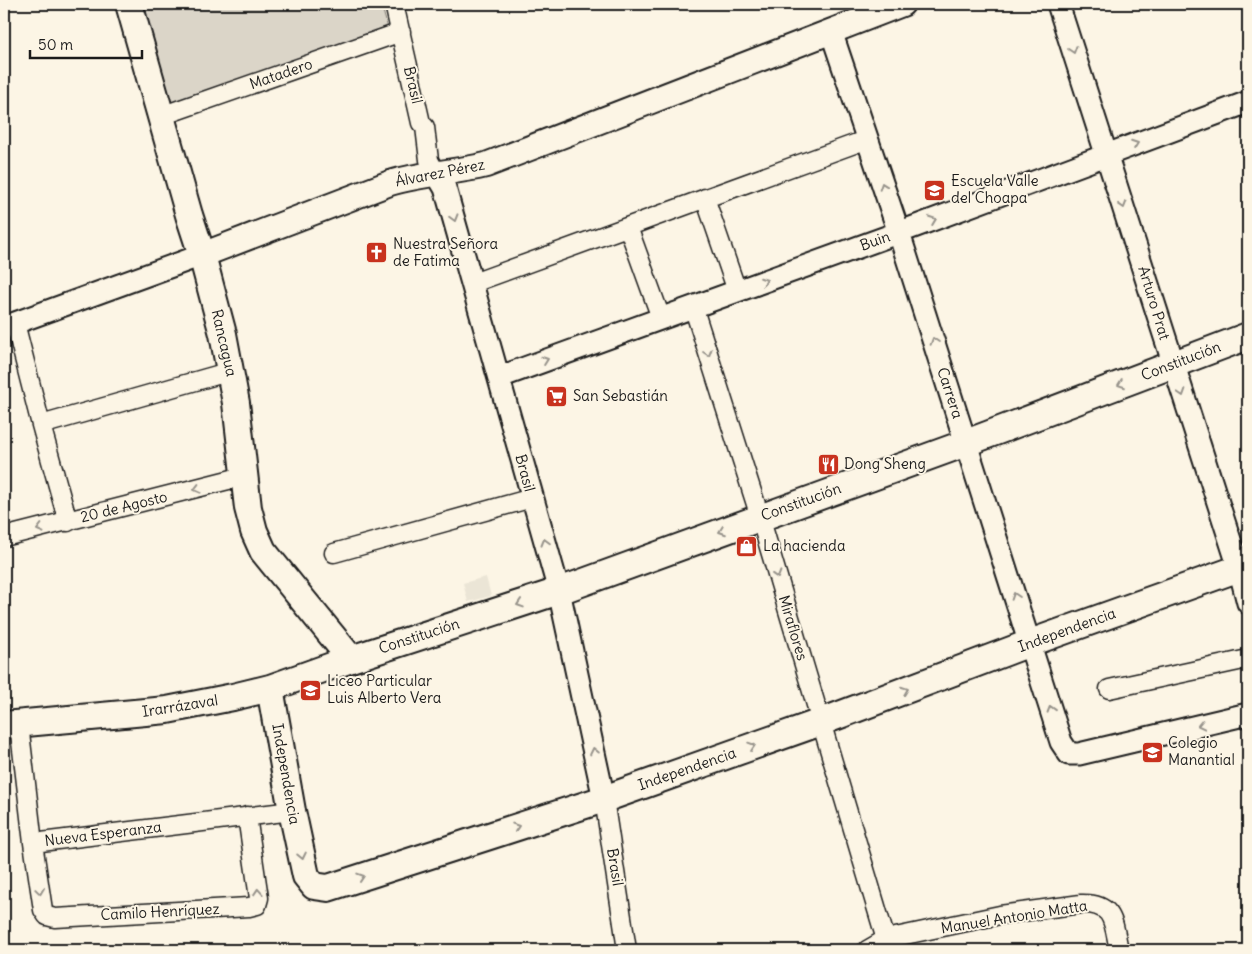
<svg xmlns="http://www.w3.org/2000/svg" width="1252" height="954" font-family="Delius,sans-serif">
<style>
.built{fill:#ebe5d6}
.green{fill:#dbd5c8;stroke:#7c7872}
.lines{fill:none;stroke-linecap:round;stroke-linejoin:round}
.minor-casing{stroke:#1c1c1c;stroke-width:21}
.tertiary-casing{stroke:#1c1c1c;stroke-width:25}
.secondary-casing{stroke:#1c1c1c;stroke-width:28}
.primary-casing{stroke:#1c1c1c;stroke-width:30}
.minor{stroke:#fcf5e5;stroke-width:18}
.tertiary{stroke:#fcf5e5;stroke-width:21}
.secondary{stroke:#fcf5e5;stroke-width:24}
.primary{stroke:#fcf5e5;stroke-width:26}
.oneway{stroke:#97938b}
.labels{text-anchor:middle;stroke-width:4;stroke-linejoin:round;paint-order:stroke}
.street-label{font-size:15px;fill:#1c1c1c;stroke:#fcf5e5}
.poi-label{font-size:15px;fill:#1c1c1c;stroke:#fcf5e5;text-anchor:start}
</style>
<rect width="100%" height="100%" fill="#fcf5e5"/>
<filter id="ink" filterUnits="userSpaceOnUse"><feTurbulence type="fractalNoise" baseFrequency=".02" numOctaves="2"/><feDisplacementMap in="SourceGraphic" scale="10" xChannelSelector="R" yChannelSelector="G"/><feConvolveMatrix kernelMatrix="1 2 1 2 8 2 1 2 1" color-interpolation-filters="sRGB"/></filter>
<g filter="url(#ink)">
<!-- built -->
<path class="built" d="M486 577 491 596 468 602 463 583Z"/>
<!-- green -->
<path class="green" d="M134 4H381L389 32 161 106Z"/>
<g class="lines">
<defs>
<path id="minor" d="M394 4 421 123 425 127 429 160 436 173
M161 116 401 32
M705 198 737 291
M628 227 661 318
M473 283 868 139
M693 306 760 517 889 950
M15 323 41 425 68 522
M41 425 231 371
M4 537 244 476
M334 553 532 498
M1109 689 1248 659
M19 724 33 843 292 811
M604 799 627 950
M33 843 43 910 47 916 55 918 249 907 257 905 259 898 247 816
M867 950 886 939 1000 915 1081 904C1115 903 1113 923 1119 950"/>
<path id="tertiary" d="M1058 4 1239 568 1248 603
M831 31 899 233 1061 742 1069 754H1079L1248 714
M436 173 445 188 559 591 604 799
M4 327 202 255
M500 377 911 228 1248 102"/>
<path id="secondary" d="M202 255 390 183C422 173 454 173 486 165L902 4"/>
<path id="primary" d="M129 4 189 215 202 255 223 334 236 403 248 508 254 531 263 551 351 659
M270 688 292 811 306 876 314 886 328 888 604 799 821 722 1030 643 1248 565
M4 725 167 710 233 697 270 688 351 659 559 591 966 443 1248 336"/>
</defs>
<!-- minor casing -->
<use href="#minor" class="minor-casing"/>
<!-- tertiary casing -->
<use href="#tertiary" class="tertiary-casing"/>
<!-- secondary casing -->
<use href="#secondary" class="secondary-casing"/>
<!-- primary casing -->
<use href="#primary" class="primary-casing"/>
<!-- minor -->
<use href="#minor" class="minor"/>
<!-- tertiary -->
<use href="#tertiary" class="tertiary"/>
<!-- secondary -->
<use href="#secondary" class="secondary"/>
<!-- primary -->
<use href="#primary" class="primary"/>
</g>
<!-- one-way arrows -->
<defs><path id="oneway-chevron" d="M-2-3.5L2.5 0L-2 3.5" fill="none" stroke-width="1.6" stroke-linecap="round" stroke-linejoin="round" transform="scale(1.25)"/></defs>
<g class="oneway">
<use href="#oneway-chevron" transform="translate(1073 50) rotate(72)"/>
<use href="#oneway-chevron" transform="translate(1135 144) rotate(-20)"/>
<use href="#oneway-chevron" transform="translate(883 186) rotate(-109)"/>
<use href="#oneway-chevron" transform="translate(1123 205) rotate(73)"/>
<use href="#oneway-chevron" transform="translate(454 218) rotate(74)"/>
<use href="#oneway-chevron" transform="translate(933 220) rotate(-21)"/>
<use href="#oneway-chevron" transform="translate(764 281) rotate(-20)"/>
<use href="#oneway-chevron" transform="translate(934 341) rotate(-108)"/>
<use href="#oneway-chevron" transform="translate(708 353) rotate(72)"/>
<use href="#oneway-chevron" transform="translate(545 360) rotate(-20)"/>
<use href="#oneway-chevron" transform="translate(1121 384) rotate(159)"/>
<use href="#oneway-chevron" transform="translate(1182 393) rotate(72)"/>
<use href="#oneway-chevron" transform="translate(197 489) rotate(166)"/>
<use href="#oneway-chevron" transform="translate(40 529) rotate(166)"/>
<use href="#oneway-chevron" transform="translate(722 531) rotate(160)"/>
<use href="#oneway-chevron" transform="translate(545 542) rotate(-106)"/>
<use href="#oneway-chevron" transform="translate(777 575) rotate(73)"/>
<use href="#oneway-chevron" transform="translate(1015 596) rotate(-108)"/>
<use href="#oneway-chevron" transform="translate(520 604) rotate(162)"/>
<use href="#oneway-chevron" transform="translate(905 690) rotate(-21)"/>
<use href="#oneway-chevron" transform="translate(1051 709) rotate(-107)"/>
<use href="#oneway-chevron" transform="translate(1201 725) rotate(167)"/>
<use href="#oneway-chevron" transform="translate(752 746) rotate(-19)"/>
<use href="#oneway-chevron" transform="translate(594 751) rotate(-102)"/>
<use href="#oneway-chevron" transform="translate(516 827) rotate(-18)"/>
<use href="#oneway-chevron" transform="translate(302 856) rotate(78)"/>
<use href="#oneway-chevron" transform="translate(361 877) rotate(-18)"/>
<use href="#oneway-chevron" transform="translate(40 891) rotate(82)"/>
<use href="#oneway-chevron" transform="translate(258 892) rotate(-94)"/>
</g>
</g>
<!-- icons -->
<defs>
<symbol id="school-square" viewBox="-11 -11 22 22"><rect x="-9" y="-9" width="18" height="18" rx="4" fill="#c8321e" stroke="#fcf5e5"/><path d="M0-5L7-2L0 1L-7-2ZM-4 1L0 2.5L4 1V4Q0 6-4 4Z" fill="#fff"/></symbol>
<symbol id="church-square" viewBox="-11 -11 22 22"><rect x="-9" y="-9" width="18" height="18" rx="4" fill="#c8321e" stroke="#fcf5e5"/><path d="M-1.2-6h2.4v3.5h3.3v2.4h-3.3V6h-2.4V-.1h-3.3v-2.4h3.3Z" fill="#fff"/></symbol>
<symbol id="supermarket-square" viewBox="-11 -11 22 22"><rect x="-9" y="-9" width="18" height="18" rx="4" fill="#c8321e" stroke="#fcf5e5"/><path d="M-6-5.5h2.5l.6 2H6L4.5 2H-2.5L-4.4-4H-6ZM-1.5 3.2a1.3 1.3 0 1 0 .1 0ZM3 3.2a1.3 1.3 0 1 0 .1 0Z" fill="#fff"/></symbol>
<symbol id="restaurant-square" viewBox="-11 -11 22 22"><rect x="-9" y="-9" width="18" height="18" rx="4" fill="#c8321e" stroke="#fcf5e5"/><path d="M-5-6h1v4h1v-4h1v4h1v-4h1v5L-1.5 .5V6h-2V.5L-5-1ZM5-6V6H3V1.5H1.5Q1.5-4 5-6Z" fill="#fff"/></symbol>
<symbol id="shop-square" viewBox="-11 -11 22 22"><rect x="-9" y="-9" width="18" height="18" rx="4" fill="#c8321e" stroke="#fcf5e5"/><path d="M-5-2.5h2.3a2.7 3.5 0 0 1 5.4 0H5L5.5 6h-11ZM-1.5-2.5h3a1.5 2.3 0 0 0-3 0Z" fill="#fff"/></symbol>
</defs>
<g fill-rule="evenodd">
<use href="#school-square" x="922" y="178" width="25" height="25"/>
<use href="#church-square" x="364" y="240" width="25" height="25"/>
<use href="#supermarket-square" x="544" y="384" width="25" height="25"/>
<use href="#restaurant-square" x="816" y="452" width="25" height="25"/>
<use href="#shop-square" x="734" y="534" width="25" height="25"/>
<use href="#school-square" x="298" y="678" width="25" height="25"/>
<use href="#school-square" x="1140" y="740" width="25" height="25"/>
</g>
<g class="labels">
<!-- street labels -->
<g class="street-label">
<text transform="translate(281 74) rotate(-19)" y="5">Matadero</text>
<text transform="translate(413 85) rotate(77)" y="5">Brasil</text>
<text transform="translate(440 173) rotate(-11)" y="5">Álvarez Pérez</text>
<text transform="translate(875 241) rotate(-20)" y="5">Buin</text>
<text transform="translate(1154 303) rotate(73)" y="5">Arturo Prat</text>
<text transform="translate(224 343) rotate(77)" y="5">Rancagua</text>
<text transform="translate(1181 361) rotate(-21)" y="5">Constitución</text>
<text transform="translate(950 393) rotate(72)" y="5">Carrera</text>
<text transform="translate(525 473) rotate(75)" y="5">Brasil</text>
<text transform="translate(801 502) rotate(-20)" y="5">Constitución</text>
<text transform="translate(124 507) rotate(-14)" y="5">20 de Agosto</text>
<text transform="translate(793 628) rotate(73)" y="5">Miraflores</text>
<text transform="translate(1067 630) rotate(-20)" y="5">Independencia</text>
<text transform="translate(419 636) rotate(-18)" y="5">Constitución</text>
<text transform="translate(180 706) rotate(-9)" y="5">Irarrázaval</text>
<text transform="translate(687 769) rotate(-19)" y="5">Independencia</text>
<text transform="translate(286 774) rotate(80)" y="5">Independencia</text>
<text transform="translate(103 834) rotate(-7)" y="5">Nueva Esperanza</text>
<text transform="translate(615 867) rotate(81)" y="5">Brasil</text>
<text transform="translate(160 912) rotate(-3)" y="5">Camilo Henríquez</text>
<text transform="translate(1014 917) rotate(-9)" y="5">Manuel Antonio Matta</text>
</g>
<!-- poi labels -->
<g class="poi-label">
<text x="951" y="186">Escuela Valle<tspan x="951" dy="17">del Choapa</tspan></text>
<text x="393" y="249">Nuestra Señora<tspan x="393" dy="17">de Fatima</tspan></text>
<text x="573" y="401">San Sebastián</text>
<text x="844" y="469">Dong Sheng</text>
<text x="763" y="551">La hacienda</text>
<text x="327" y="686">Liceo Particular<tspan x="327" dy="17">Luis Alberto Vera</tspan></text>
<text x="1168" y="748">Colegio<tspan x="1168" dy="17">Manantial</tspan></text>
</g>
</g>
<!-- margin -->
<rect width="1252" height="954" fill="none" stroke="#fcf5e5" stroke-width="20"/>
<rect x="10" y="10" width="1232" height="934" fill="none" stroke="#1c1c1c" stroke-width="2" filter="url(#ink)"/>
<!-- scale -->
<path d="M30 50v8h112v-8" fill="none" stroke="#1c1c1c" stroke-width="2.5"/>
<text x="38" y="50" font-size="15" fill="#1c1c1c" stroke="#fcf5e5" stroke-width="4" paint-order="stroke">50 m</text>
</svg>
